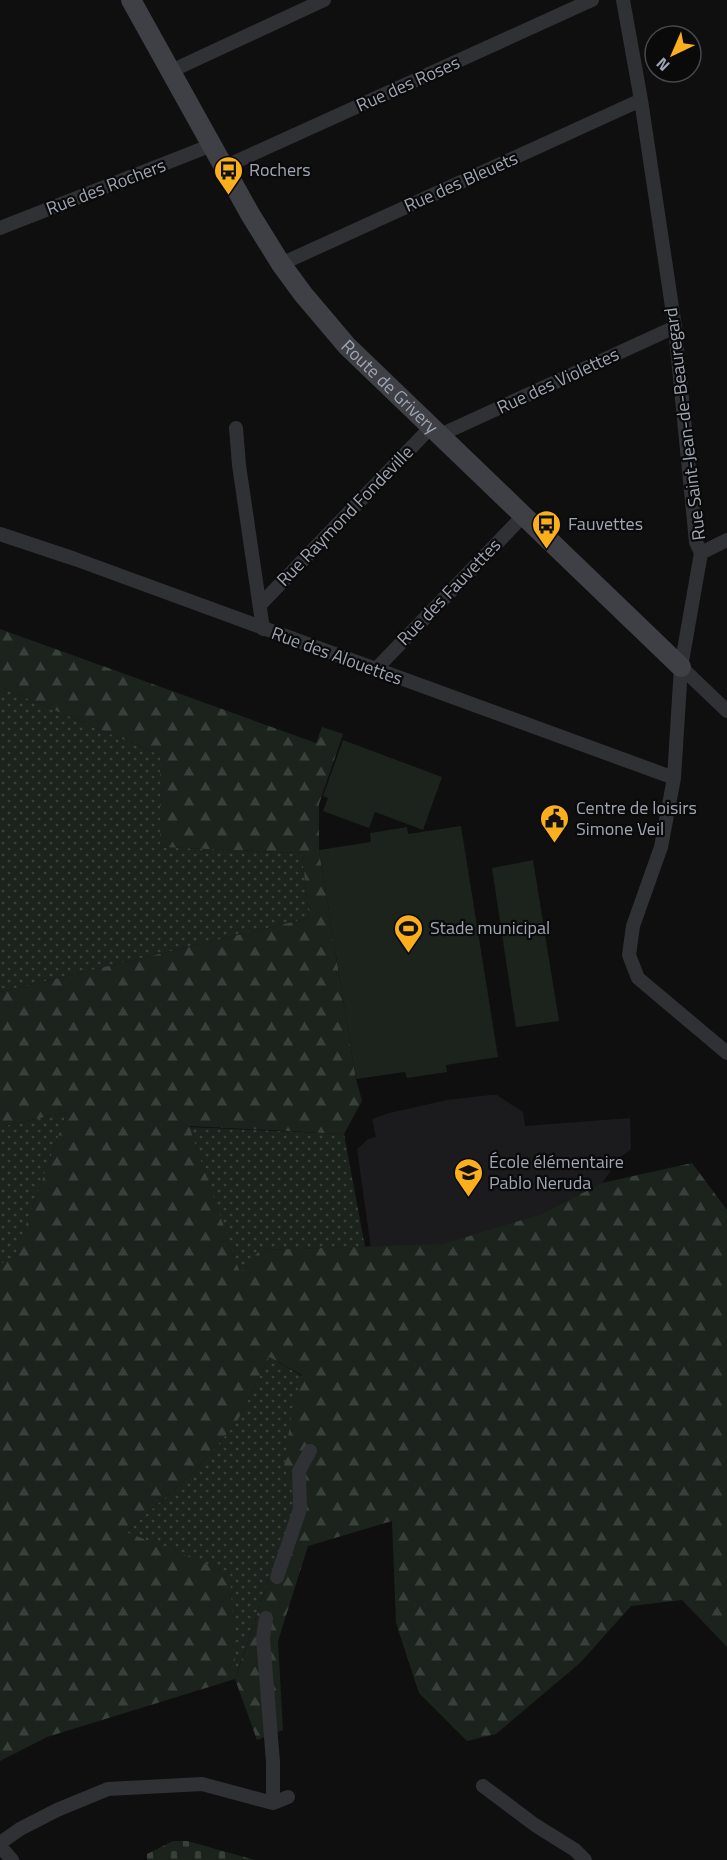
<svg xmlns="http://www.w3.org/2000/svg" width="727" height="1860" font-family="'Titillium Web',sans-serif">
<style>
.built{fill:#1b1b1d}
.grass{fill:url(#grass-dots)}
.forest{fill:url(#forest-firs);fill-rule:evenodd}
.cemetery{fill:url(#cemetery-stones)}
.pitch{fill:#1b231c}
.lines{fill:none;stroke-linecap:round;stroke-linejoin:round}
.street{stroke:#303135;stroke-width:14}
.secondary{stroke:#3e4046;stroke-width:20}
.labels{text-anchor:middle;stroke-width:4.5;stroke-linejoin:round;paint-order:stroke}
.street-label{font-size:18px;fill:#9fa5b2;stroke:#0a0a0b}
.poi-label{font-size:18px;fill:#9fa5b2;stroke:#0a0a0b;text-anchor:start}
</style>
<defs>
<pattern id="grass-dots" width="8" height="8" patternUnits="userSpaceOnUse" patternTransform="scale(1.5)"><rect width="8" height="8" fill="#1b231c"/><path d="M2 2h.1M6 6h.1" fill="none" stroke="#39403b" stroke-width="1.8" stroke-linecap="round"/></pattern>
<pattern id="forest-firs" width="22" height="20" patternUnits="userSpaceOnUse" patternTransform="scale(1.5)"><rect width="22" height="20" fill="#1b231c"/><path d="M5 1l3.5 6h-7zM16 11l3.5 6h-7z" fill="#39403b"/></pattern>
<pattern id="cemetery-stones" width="16" height="16" patternUnits="userSpaceOnUse" patternTransform="scale(1.5)"><rect width="16" height="16" fill="#1b231c"/><path d="M2 7V4a2 2 0 0 1 4 0v3zM10 15v-3a2 2 0 0 1 4 0v3z" fill="#39403b"/></pattern>
</defs>
<rect width="100%" height="100%" fill="#0f0f10"/>
<!-- built -->
<path class="built" d="M491 1095H497L523 1112 525 1126 630 1118 631 1149 621 1157 602 1183 541 1214 444 1245 371 1249 357 1149 368 1139 376 1137 372 1119 389 1113 447 1100Z"/>
<!-- grass -->
<path class="grass" d="M0 687 160 755V847L302 853 309 918 0 992Z
M67 1112 14 1259 0 1264V1127Z
M189 1127 344 1134 365 1247 261 1250 240 1274Z
M269 1357 302 1376 298 1511 271 1573 235 1679 126 1532 195 1471 237 1422Z"/>
<!-- forest -->
<path class="forest" d="M0 629 316 743 322 727 343 734 319 804V850L356 1079 362 1101 344 1134 189 1126 240 1273 260 1250 444 1244 541 1214 602 1183 692 1163 727 1210V1647L682 1600 631 1606 580 1663 496 1734 467 1741 419 1693 396 1623 392 1521 308 1546 278 1641 283 1730 257 1740 235 1679 47 1737 0 1761V1264L14 1258 67 1112 0 1127V992L309 918 302 853 160 847V755L0 687ZM269 1357 302 1375 292 1410 284 1466 298 1511 271 1573 236 1677 230 1573 126 1532 195 1471 237 1422Z"/>
<!-- cemetery -->
<path class="cemetery" d="M173 1841H187L255 1860H147V1854Z"/>
<!-- pitch -->
<path class="pitch" d="M343 740 442 777 423 830 375 812 369 828 323 811 328 798 323 796Z
M461 826 498 1057 446 1065 447 1072 407 1078 405 1072 356 1079 319 850 371 842 370 833 407 827 408 834Z
M533 860 559 1021 516 1027 492 868Z"/>
<g class="lines">
<!-- street -->
<path class="street" d="M623 0 641 100 675 327 696 542 701 553 681 667 674 778 661 847 633 926 629 955 638 978 727 1053
M171 71 324 0
M224 167 592 0
M0 228 212 145
M281 264 641 100
M236 428 239 465 263 629
M440 435 675 327
M0 534 75 559 674 778
M701 553 727 540
M260 605 431 427
M681 667 727 711
M375 670 524 515
M277 1577 300 1509 299 1471 310 1451
M266 1618 263 1638 273 1762V1803
M483 1786 535 1825 575 1850 585 1860
M0 1843 20 1829 57 1810 108 1789 202 1784 273 1803 288 1797
M0 1846 12 1860"/>
<!-- secondary -->
<path class="secondary" id="s1" d="M131 0 250 214 281 264 303 294 347 346 681 667"/>
</g>
<!-- icons -->
<defs>
<symbol id="bus-pin" viewBox="-11 -11 22 30"><path d="M0 17L-7.5 6A9.5 9.5 0 1 1 7.5 6Z" fill="#fbaf1c" stroke="#0a0a0b"/><path d="M-5-6H5V4H4V6H2V4H-2V6H-4V4H-5ZM-3.5-4V0h7V-4ZM-3.5 1.2v1.5H-2V1.2ZM2 1.2v1.5H3.5V1.2Z" fill="#111"/></symbol>
<symbol id="civic-pin" viewBox="-11 -11 22 30"><path d="M0 17L-7.5 6A9.5 9.5 0 1 1 7.5 6Z" fill="#fbaf1c" stroke="#0a0a0b"/><path d="M-.6-6.5H3V-4.5H.6V-3L4-1V1h2V6H-6V1h2V-1L-.6-3ZM-1.2 2.5V6h2.4V2.5Z" fill="#111"/></symbol>
<symbol id="stadium-pin" viewBox="-11 -11 22 30"><path d="M0 17L-7.5 6A9.5 9.5 0 1 1 7.5 6Z" fill="#fbaf1c" stroke="#0a0a0b"/><path d="M0-5a6.5 5 0 1 0 0 10a6.5 5 0 1 0 0-10ZM-3.5-1.8h7v3.6h-7Z" fill="#111"/></symbol>
<symbol id="school-pin" viewBox="-11 -11 22 30"><path d="M0 17L-7.5 6A9.5 9.5 0 1 1 7.5 6Z" fill="#fbaf1c" stroke="#0a0a0b"/><path d="M0-5L7-2L0 1L-7-2ZM-4 1L0 2.5L4 1V4Q0 6-4 4Z" fill="#111"/></symbol>
</defs>
<g fill-rule="evenodd">
<use href="#bus-pin" x="212" y="154" width="33" height="45"/>
<use href="#bus-pin" x="530" y="508" width="33" height="45"/>
<use href="#civic-pin" x="538" y="802" width="33" height="45"/>
<use href="#stadium-pin" x="392" y="912" width="33" height="45"/>
<use href="#school-pin" x="452" y="1156" width="33" height="45"/>
</g>
<g class="labels">
<!-- street labels -->
<g class="street-label">
<text transform="translate(408 84) rotate(-24)" y="6">Rue des Roses</text>
<text transform="translate(461 182) rotate(-24)" y="6">Rue des Bleuets</text>
<text transform="translate(106 187) rotate(-21)" y="6">Rue des Rochers</text>
<text transform="translate(558 381) rotate(-25)" y="6">Rue des Violettes</text>
<text dy="6" stroke="none"><textPath href="#s1" startOffset="468">Route de Grivery</textPath></text>
<text transform="translate(685 424) rotate(-97)" y="6">Rue Saint-Jean-de-Beauregard</text>
<text transform="translate(345 516) rotate(-46)" y="6">Rue Raymond Fondeville</text>
<text transform="translate(449 592) rotate(-46)" y="6">Rue des Fauvettes</text>
<text transform="translate(337 656) rotate(20)" y="6">Rue des Alouettes</text>
</g>
<!-- poi labels -->
<g class="poi-label">
<text x="249" y="176">Rochers</text>
<text x="568" y="530">Fauvettes</text>
<text x="576" y="814">Centre de loisirs<tspan x="576" dy="21">Simone Veil</tspan></text>
<text x="430" y="934">Stade municipal</text>
<text x="489" y="1168">École élémentaire<tspan x="489" dy="21">Pablo Neruda</tspan></text>
</g>
</g>
<!-- north arrow -->
<g transform="translate(673 54) rotate(224)"><circle r="28" fill="#0a0a0b" stroke="#46484e" stroke-width="1.5"/>
<path d="M0-4.5L10 22L0 15L-10 22Z" fill="#fbaf1c"/>
<text y="-9" font-size="16" font-weight="bold" text-anchor="middle" fill="#9fa5b2">N</text>
</g>
</svg>
